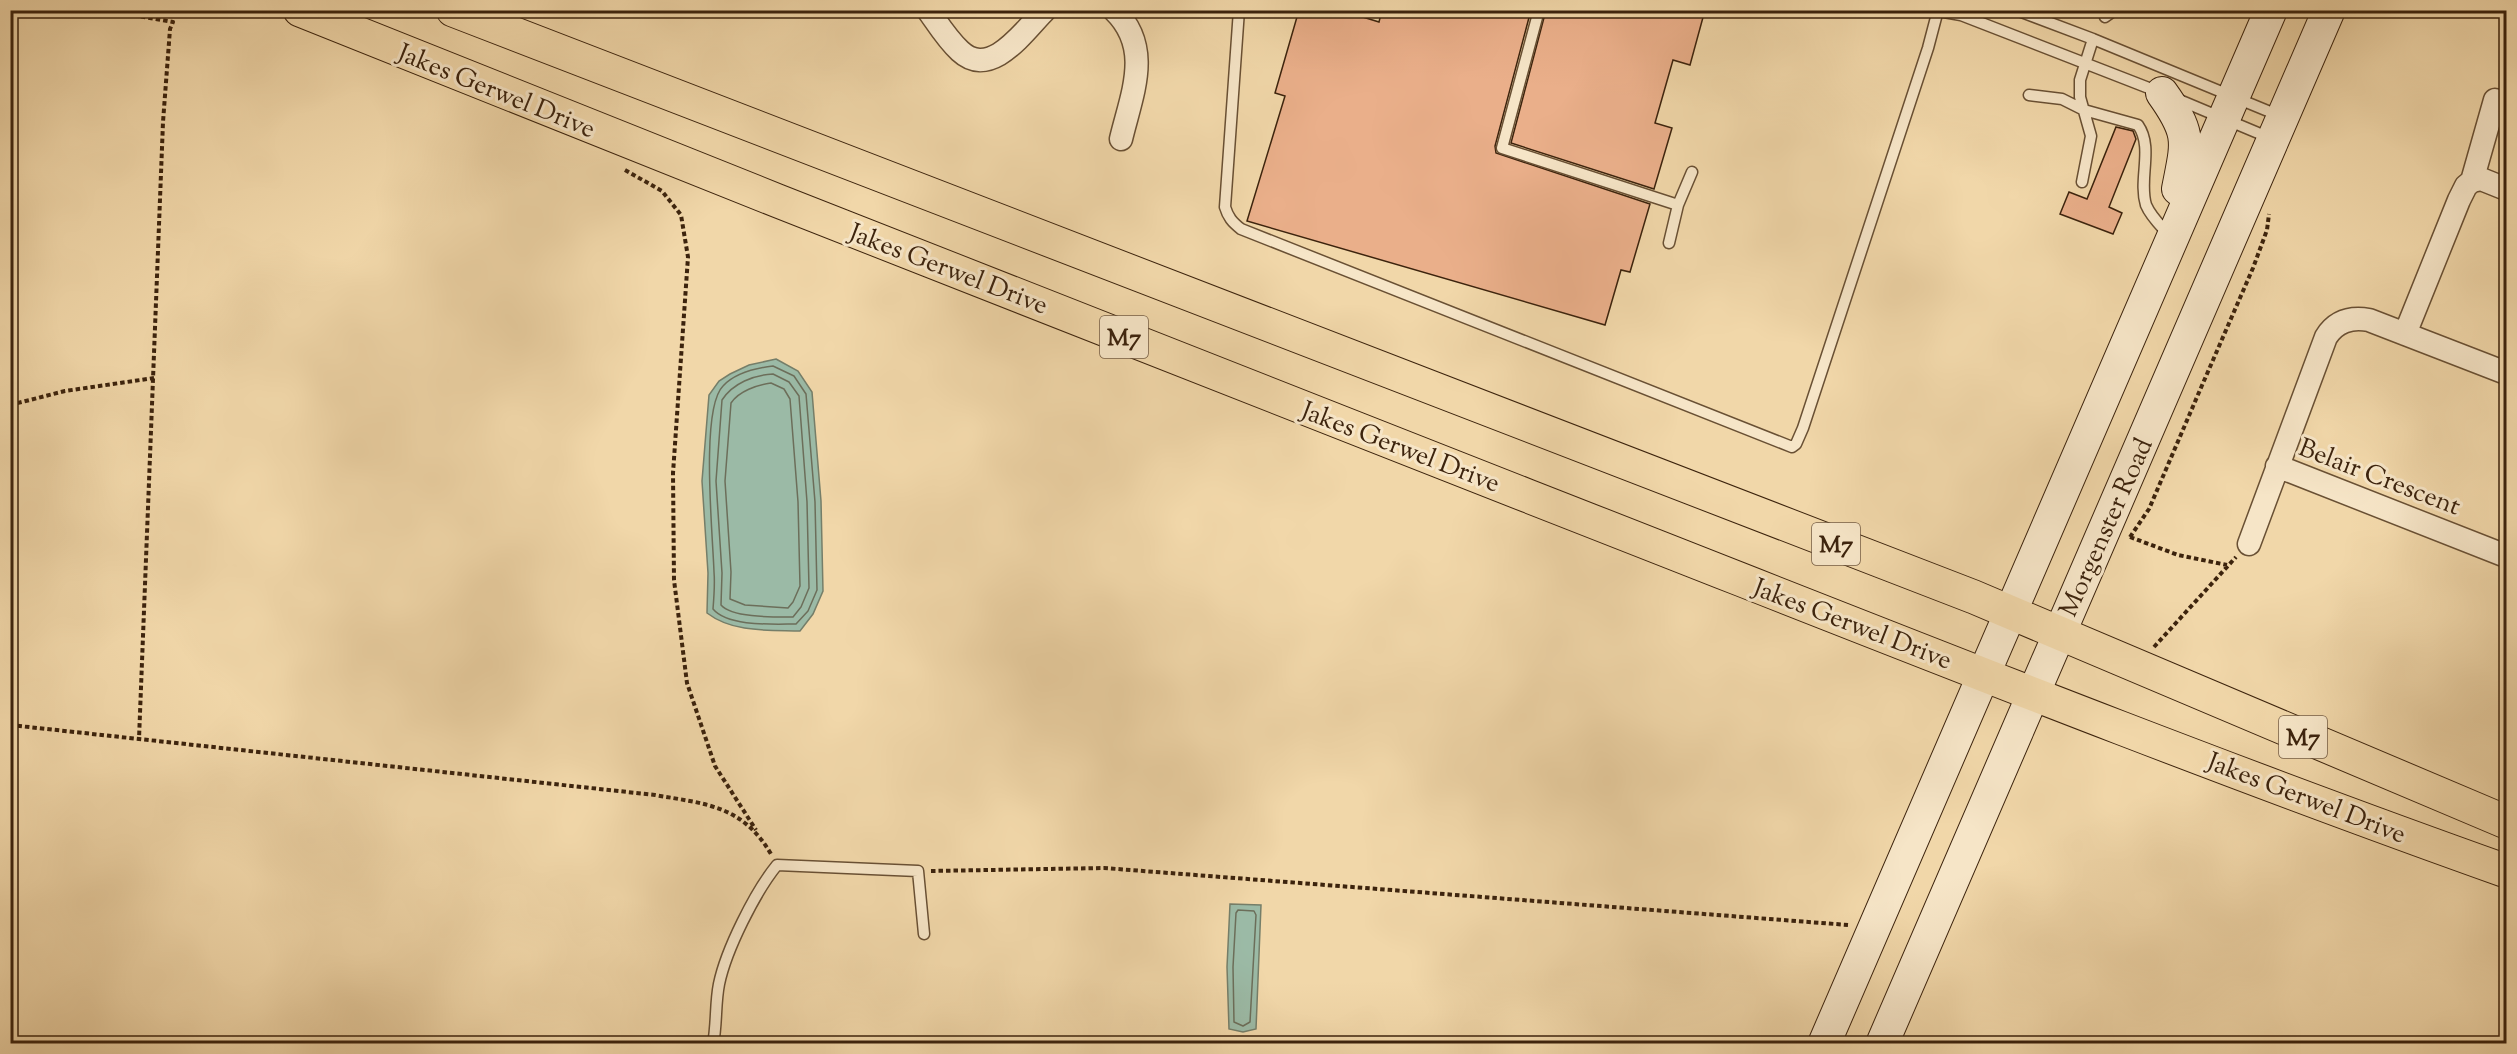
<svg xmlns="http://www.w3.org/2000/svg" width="2517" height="1054" font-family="'Sorts Mill Goudy',serif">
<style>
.water{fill:#9bbaa6;stroke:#757e69;stroke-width:1.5}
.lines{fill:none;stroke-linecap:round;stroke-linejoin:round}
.shore{stroke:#6c6e5a;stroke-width:1.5}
.building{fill:#eaaf8a;stroke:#3c230d;stroke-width:1.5}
.lane-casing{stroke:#695034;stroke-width:13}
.street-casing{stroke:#695034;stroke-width:25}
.secondary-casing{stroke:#3c230d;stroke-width:34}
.primary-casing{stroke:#3c230d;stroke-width:35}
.path{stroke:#3c230d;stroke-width:4;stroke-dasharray:4.5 3;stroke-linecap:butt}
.lane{stroke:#f6e5c7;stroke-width:10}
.street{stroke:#f6e5c7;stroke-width:22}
.secondary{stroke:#f6e5c7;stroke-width:32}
.primary{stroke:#f1d7a9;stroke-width:33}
.labels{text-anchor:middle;stroke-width:6;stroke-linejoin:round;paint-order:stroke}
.shield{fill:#f6e5c7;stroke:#745d45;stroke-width:1.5}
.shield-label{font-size:24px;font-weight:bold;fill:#3c230d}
.street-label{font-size:26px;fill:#3c230d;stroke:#f6e5c7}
</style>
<rect width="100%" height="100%" fill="#f1d7a9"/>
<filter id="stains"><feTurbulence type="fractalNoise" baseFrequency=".00333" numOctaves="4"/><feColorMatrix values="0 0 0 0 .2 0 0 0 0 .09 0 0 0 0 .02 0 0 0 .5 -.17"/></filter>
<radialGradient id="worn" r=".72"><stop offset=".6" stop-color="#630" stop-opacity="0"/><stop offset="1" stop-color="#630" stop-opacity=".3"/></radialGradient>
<!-- water -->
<path class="water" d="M776 359 798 371 812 392 821 501 823 591 813 614 800 631C769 630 733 633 707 613L708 573 702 481 709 395 719 381 730 374 749 365Z
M1230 904 1261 905 1256 1029 1243 1032 1229 1029 1227 967Z"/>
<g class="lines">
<!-- shore -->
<path class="shore" d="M773 366 794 376 806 394 815 502 817 590 808 611 796 624C774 624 728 627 713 609 714 597 715 584 714 572 713 537 700 409 723 386 735 373 757 368 773 366Z
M773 374 789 382 799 396 807 502 809 588 801 607 793 617C775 617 732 618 721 605L722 573 716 481 722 400C733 383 754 375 773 374Z
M771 383 784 389 790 399 798 502 800 586 793 602 788 608 745 605 730 599 731 572 725 481 731 403C739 391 757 385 771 383Z
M1238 910 1254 911 1256 915 1250 1022 1243 1026 1234 1022 1233 967 1236 913Z"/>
</g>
<!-- building -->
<path class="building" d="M1299 10H1340L1379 22 1382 10H1531L1495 146 1496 153 1650 204 1630 272 1621 270 1605 325 1247 221 1285 96 1275 93Z
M1546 10H1705L1690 65 1673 60 1655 123 1672 128 1654 189 1511 143Z
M2116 127 2133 131 2136 139 2109 207 2122 213 2113 234 2060 214 2069 192 2087 199Z"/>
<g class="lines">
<defs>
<path id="lane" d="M1239 10 1225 207C1228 217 1232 222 1241 229L1792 447 1796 444 1803 428 1928 48 1938 10
M1539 10 1502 148 1678 205
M2016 10 2093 39 2280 116
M1938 11 1961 15 2159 92
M2105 17 2115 10
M2029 95 2062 99 2084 110 2138 125C2154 148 2138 179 2146 205 2151 217 2161 226 2169 235
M2177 99 2270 138
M2082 182 2091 136 2080 97V80L2093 39
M1669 243 1678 205 1692 172
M713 1044C717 1024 715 1004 719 984 726 950 755 892 777 865L918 871 924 934"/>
<path id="street" d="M928 10C938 24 947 39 960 51 991 80 1024 31 1045 10
M1114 10C1153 48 1132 93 1121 139
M2472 181 2481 179 2506 189
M2405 334 2459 200 2466 186 2472 181 2495 100
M2277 466 2506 556
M2249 544 2326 337C2336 321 2351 317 2369 320L2506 373"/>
<path id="secondary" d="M2162 93C2192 135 2187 142 2178 189
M1824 1044 2271 10
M1882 1044 2329 10"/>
<path id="primary" d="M300 10C708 175 1119 335 1528 496 1853 623 2177 754 2506 871
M453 10 1974 597 2506 822"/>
</defs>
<!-- lane casing -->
<use href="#lane" class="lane-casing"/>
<!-- street casing -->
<use href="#street" class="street-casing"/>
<!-- secondary casing -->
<use href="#secondary" class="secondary-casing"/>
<!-- primary casing -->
<use href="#primary" class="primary-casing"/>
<!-- path -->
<path class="path" d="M104 10 173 22 170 29 163 122 139 739
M625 170 662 191 681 215 688 257 673 473 674 580 687 683 715 766 756 830
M10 405 65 391 154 378
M2130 537 2149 509 2200 390 2253 268 2267 230 2269 214
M2130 537 2178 555 2227 565
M2154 647 2236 557
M10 725 655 795C706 804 742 805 771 854
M931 871 1104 868 1848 925"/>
<!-- lane -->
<use href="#lane" class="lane"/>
<!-- street -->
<use href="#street" class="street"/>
<!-- secondary -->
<use href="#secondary" class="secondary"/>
<!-- primary -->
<use href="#primary" class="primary"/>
</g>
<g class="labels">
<!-- shield labels -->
<g class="shield">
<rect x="1100" y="316" width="48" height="42" rx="4.5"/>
<rect x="1812" y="523" width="48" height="42" rx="4.5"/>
<rect x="2279" y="716" width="48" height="42" rx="4.5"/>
</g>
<g class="shield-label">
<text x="1124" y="345">M7</text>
<text x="1836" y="552">M7</text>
<text x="2303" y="745">M7</text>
</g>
<!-- street labels -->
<g class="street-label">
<text transform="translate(497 90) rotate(22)" y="9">Jakes Gerwel Drive</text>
<text transform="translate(949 268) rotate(21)" y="9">Jakes Gerwel Drive</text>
<text transform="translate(1401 446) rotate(21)" y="9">Jakes Gerwel Drive</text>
<text transform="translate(2380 476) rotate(21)" y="9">Belair Crescent</text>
<text transform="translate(2105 527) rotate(-66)" y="9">Morgenster Road</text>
<text transform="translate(1853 623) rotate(21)" y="9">Jakes Gerwel Drive</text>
<text transform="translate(2307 797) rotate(21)" y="9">Jakes Gerwel Drive</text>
</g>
</g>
<!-- margin -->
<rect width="2517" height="1054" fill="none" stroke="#f1d7a9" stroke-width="36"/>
<rect x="12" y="12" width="2493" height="1030" fill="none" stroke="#3c230d" stroke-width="3"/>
<rect x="18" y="18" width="2481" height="1018" fill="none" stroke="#3c230d" stroke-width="1.5"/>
<rect width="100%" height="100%" filter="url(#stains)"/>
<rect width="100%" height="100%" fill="url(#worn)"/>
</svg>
